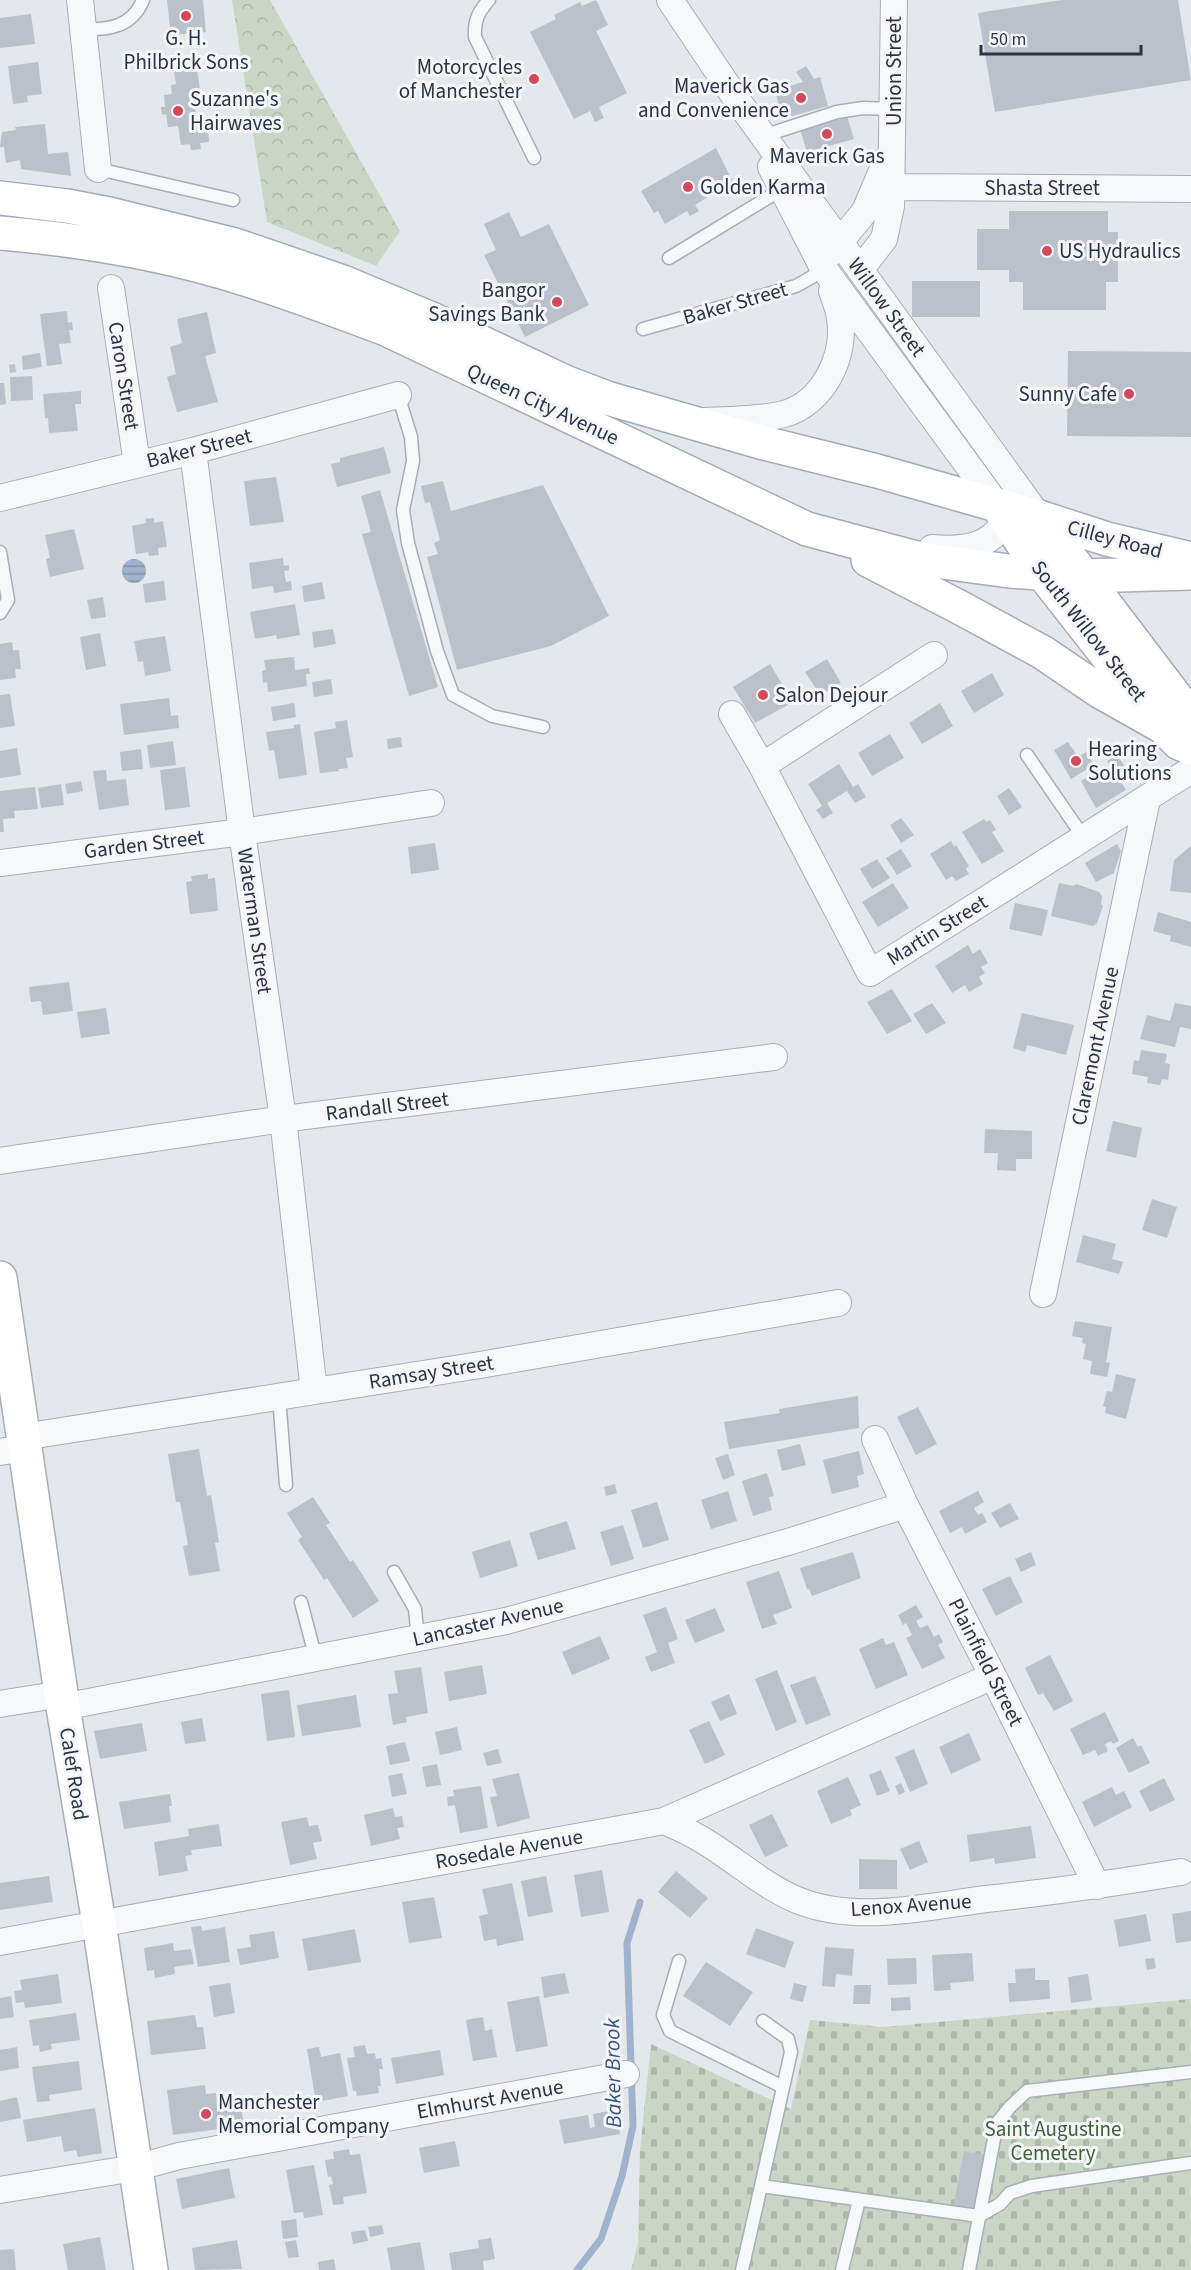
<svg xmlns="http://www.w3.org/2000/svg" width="1191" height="2270" font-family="'Source Sans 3',sans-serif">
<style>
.forest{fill:url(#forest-crowns)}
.cemetery{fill:url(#cemetery-stones)}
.water{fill:url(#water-rules)}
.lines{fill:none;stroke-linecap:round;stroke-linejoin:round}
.stream{stroke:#9fb4cc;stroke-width:7}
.building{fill:#bbc0ca}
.lane-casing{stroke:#a9aeb7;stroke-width:15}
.street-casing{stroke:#a9aeb7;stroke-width:28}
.secondary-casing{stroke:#a9aeb7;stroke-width:36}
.primary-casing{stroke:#a3abb8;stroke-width:36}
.lane{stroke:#f7f8fa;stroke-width:12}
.street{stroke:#f7f8fa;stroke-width:26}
.secondary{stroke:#fff;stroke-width:33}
.primary{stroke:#fff;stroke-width:33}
.poi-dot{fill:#d1495b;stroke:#f4f6f9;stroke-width:2}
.labels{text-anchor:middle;stroke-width:6;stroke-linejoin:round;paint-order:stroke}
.poi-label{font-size:21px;fill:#2b3445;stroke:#f4f6f9;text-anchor:start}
.street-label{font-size:21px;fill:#2b3445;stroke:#f4f6f9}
.park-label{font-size:21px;fill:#3f6138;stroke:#f4f6f9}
.water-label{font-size:22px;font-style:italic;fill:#34527a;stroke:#f4f6f9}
</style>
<defs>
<pattern id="forest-crowns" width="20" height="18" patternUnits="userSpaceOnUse" patternTransform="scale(1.5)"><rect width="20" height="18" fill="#c9d6c5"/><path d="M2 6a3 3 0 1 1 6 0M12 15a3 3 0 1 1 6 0" fill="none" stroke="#adb8ab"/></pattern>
<pattern id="cemetery-stones" width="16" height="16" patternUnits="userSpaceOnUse" patternTransform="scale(1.5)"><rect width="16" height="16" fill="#c9d6c5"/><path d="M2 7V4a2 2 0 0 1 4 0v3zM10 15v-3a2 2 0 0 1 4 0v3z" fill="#adb8ab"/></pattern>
<pattern id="water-rules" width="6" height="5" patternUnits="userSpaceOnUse" patternTransform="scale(1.5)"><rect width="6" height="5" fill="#9fb4cc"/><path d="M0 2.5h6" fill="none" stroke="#8293a7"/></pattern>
</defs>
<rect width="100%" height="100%" fill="#e4e7ec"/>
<!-- forest -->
<path class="forest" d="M232 0H270L400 231 376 266 267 222Z"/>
<!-- cemetery -->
<path class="cemetery" d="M1191 1999V2270H631L638 2244 640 2150 651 2044 791 2109 810 2020 883 2027Z"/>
<!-- water -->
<path class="water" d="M122 571a12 12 0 1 1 24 0a12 12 0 1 1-24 0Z"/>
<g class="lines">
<!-- stream -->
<path class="stream" d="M577 2270 601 2239 622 2176 633 2126 627 1943 640 1902"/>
</g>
<!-- building -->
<path class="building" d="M167 0H203L206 32 171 35Z
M596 0 608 25 596 31 627 93 599 107 604 118 595 122 590 111 574 119 530 32 556 19 554 15 580 2 582 6Z
M1062 0H1178L1191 80 995 112 978 13Z
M31 14 35 44 0 48V18Z
M38 62 42 94 27 96 28 102 13 104 8 66Z
M806 66 814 79 820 77 828 106 785 118 781 113 775 90 803 82 796 72Z
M197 69 201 96H194L197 122 207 121 209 142 200 143 201 149 191 150 190 144 181 145 178 126 168 127 166 114 162 115 161 107H165L164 95 172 94 171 85 176 84 174 72Z
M847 116 854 139 807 152 800 129Z
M45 124 48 154 68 152 71 176 21 169 20 160 6 163 4 147H0L2 132 16 130 15 127Z
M716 148 733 182 695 205 699 211 690 216 687 211 665 224 658 211 654 213 641 191Z
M1009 211H1108V232H1118V282H1106V310H1023V282H1009V270H977V229H1009Z
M509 212 521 237 549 224 589 305 525 337 484 255 496 250 484 224Z
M912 281H980V317H912Z
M67 311 68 323 72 322 73 330H69L71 343 59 344 62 364 47 366 40 314Z
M207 312 216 353 205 356 218 402 177 412 167 377 176 374 170 347 182 343 177 319Z
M1068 351 1191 352V437L1067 436Z
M40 353 42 367 23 370 22 356Z
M15 364 16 372 10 373 9 365Z
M32 376 33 400 11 401 10 377Z
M0 383H4L6 404 0 405Z
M81 391V404H75L78 431 49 433 48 418H45L43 394Z
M384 447 391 473 337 487 331 464 340 462V458Z
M276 477 284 522 250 526 244 481Z
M443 481 451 511 543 485 609 616 551 646 457 670 427 557 438 554 434 543 440 540 430 502 425 503 421 486Z
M380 490 438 687 409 696 362 534 371 532 361 496Z
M154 518V523L163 521 167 547 158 548 159 555 149 556 148 552 136 554 132 526 146 523 145 519Z
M74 529 84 569 50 577 46 559 50 558 45 535Z
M283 558 284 566 289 565V570L284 571 286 582 291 581 292 590 274 593 273 586 252 589 249 563Z
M164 581 166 600 145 603 143 584Z
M322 582 325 599 304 602 302 586Z
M103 597 106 617 91 619 87 600Z
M295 604 300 635 277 639 276 635 255 639 250 612Z
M333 629 336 644 314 648 312 632Z
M100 633 106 666 86 670 80 637Z
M165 636 171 671 145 676 143 661 138 662 134 641Z
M12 642 13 650H19L21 669H15L16 678 0 680V644Z
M294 657 295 670 309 668 310 674H306L307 686 268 692 267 682 263 683 262 671 266 670 264 660Z
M827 659 841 683 820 695 805 672Z
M770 664 793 702 755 723 733 687Z
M992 673 1004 695 974 713 961 691Z
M331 679 333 694 314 697 312 682Z
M10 694 15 726 0 728V695Z
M169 698 171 716 178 715 179 728 124 735 120 704Z
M294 703 296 717 273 721 271 707Z
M940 703 953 726 922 744 909 723Z
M347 720 353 757 346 758 348 768 338 769 339 771 320 773 314 732 336 728 335 722Z
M300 724 307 775 279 779 274 750 269 751 266 732 294 728V725Z
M890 734 904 758 872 776 858 753Z
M401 737 402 747 388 749 387 739Z
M173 741 176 765 150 768 147 745Z
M1068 742 1078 757 1086 752 1094 765 1071 779 1054 750Z
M17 748 21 775 0 778V751Z
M141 749 143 769 122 771 120 752Z
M1117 755 1128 771 1118 777 1126 790 1096 808 1081 781 1088 777 1090 781 1112 768 1107 761Z
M839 764 853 787 858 784 866 797 855 803 847 791 827 803 833 813 823 819 816 810 822 806 808 784Z
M185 767 190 807 165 810 160 770Z
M106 770 107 781 126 779 129 805 99 810 93 771Z
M81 781 83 791 67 794 65 784Z
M61 784 64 805 41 808 38 788Z
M35 787 38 809 14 811 15 818 3 819 4 832H0V791Z
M1009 788 1022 807 1009 815 997 796Z
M901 818 914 835 901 843 890 825Z
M984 819 986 822 990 820 996 830 992 832 1004 851 982 864 962 832Z
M951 841 954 847 956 845 969 866 966 869 969 874 956 881 952 876 946 880 930 854Z
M435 843 439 870 411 874 408 847Z
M1117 844 1121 851 1114 873 1096 882 1085 863Z
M1191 846V893L1170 891 1174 860Z
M901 849 912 866 897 875 886 858Z
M877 859 890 878 872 889 860 869Z
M208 874V879L215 878 218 911 190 914 186 882 192 881 191 876Z
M893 883 909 908 878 927 862 902Z
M1059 883 1074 886 1076 884 1099 892 1102 896 1101 904 1103 906 1097 923 1093 926 1051 916Z
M1015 903 1048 910 1042 936 1009 929Z
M1158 912 1191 922V947L1170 941 1171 936 1153 931Z
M968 945 973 954 980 949 988 963 981 967 985 973 979 977 983 984 969 992 965 985 952 993 935 966Z
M69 982 73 1011 43 1015 41 1001 31 1002 29 987Z
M892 989 912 1021 887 1034 867 1002Z
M932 1003 946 1023 926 1034 913 1014Z
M1175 1003 1191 1006V1029L1180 1027 1175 1047 1140 1039 1147 1015 1170 1021Z
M106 1008 110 1034 81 1038 77 1012Z
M1022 1013 1074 1025 1066 1055 1027 1045 1025 1052 1013 1048Z
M1141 1050 1167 1054 1165 1063 1170 1064 1168 1080 1162 1079 1160 1085 1147 1083 1148 1077 1132 1074 1134 1060 1139 1061Z
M1113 1121 1142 1128 1136 1158 1106 1151Z
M985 1129 1032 1131V1159H1016V1171L997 1170 998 1153H984Z
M1152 1199 1177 1207 1167 1238 1142 1230Z
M1083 1235 1116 1244 1112 1259 1123 1262 1119 1274 1076 1262Z
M1075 1321 1112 1327 1106 1362 1110 1363 1107 1377 1090 1374 1092 1361 1083 1359 1086 1344 1082 1343 1083 1338 1072 1336Z
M1116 1374 1136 1379 1126 1419 1105 1413 1106 1407 1103 1406 1107 1391 1112 1392Z
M858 1396 859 1428 729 1449 724 1422 780 1413 779 1409Z
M918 1407 937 1444 916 1455 897 1417Z
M800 1444 806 1465 782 1471 777 1450Z
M199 1449 207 1496 211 1495 219 1542 215 1543 220 1571 189 1576 183 1546 188 1545 180 1502H176L168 1454Z
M859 1451 864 1474 857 1476 859 1487 832 1494 823 1460Z
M728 1454 735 1475 723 1480 715 1458Z
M767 1473 774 1496 769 1497 772 1510 753 1516 742 1481Z
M615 1484 617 1493 606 1496 604 1487Z
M728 1491 737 1521 711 1529 701 1500Z
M978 1491 984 1502 974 1508 978 1515 982 1513 987 1522 965 1534 962 1527 950 1533 939 1511Z
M313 1497 330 1523 326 1525 350 1562 353 1560 379 1601 353 1618 327 1578 324 1580 298 1540 302 1537 287 1513Z
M657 1502 669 1540 643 1548 631 1510Z
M1010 1503 1019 1519 1000 1528 991 1513Z
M567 1521 576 1549 538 1560 529 1533Z
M623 1525 634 1559 611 1566 600 1532Z
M510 1540 518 1566 480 1578 472 1552Z
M853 1552 861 1578 812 1596 809 1589H807L800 1568Z
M1031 1552 1036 1565 1021 1572 1015 1559Z
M779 1571 792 1608 773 1615 777 1624 762 1629 746 1582Z
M1010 1576 1023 1602 996 1616 982 1589Z
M916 1605 923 1617 916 1621 920 1628 928 1625 934 1637 939 1634 943 1642 938 1645 945 1658 922 1669 906 1638 912 1635 906 1623 903 1625 898 1615Z
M666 1607 678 1639 668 1643 675 1663 651 1672 645 1657 657 1652 643 1615Z
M715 1608 725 1631 695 1643 685 1620Z
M600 1636 610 1659 572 1675 562 1652Z
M883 1638 886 1645 894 1642 908 1675 876 1689 859 1649Z
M1050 1655 1073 1701 1054 1711 1043 1693 1038 1695 1025 1668Z
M482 1665 487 1694 449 1701 444 1672Z
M421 1667 428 1713 406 1717 407 1722 393 1725 388 1694 398 1693 394 1671Z
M777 1670 797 1722 776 1731 755 1679Z
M815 1676 831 1715 806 1725 790 1685Z
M289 1690 295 1737 267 1741 261 1694Z
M729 1694 737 1714 720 1721 711 1702Z
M356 1695 361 1727 302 1736 297 1705Z
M1105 1712 1119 1741 1113 1744 1111 1741 1105 1744 1108 1751 1098 1756 1095 1750 1083 1755 1070 1729Z
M202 1718 206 1741 185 1744 181 1722Z
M709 1721 725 1755 705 1764 689 1730Z
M142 1723 147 1751 100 1759 94 1731Z
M457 1727 462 1750 440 1755 435 1732Z
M969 1733 981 1760 951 1774 939 1747Z
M1133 1738 1138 1747 1141 1745 1150 1763 1129 1773 1116 1748Z
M405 1742 410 1761 390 1765 386 1746Z
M498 1749 502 1763 487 1766 483 1753Z
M914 1749 928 1784 910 1792 895 1757Z
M437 1764 441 1785 426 1787 422 1767Z
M881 1770 890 1791 877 1796 869 1775Z
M402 1773 407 1794 392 1797 388 1776Z
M519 1773 530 1818 497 1827 490 1797 497 1796 492 1779Z
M848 1777 861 1805 850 1810 852 1815 831 1824 817 1791Z
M1164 1778 1175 1800 1150 1812 1139 1791Z
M901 1783 905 1792 899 1795 895 1786Z
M481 1786 488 1828 460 1833 455 1805 448 1806 447 1797 454 1796 453 1790Z
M1112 1787 1116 1795 1124 1791 1132 1807 1094 1827 1082 1802Z
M170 1794 172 1806H169L171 1822 124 1829 119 1802Z
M393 1808 395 1817 402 1816 404 1827 397 1828 400 1839 371 1846 364 1815Z
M772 1814 788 1846 765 1857 749 1825Z
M307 1817 309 1826 318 1825 322 1841 313 1843 317 1859 290 1865 281 1822Z
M219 1824 222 1846 191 1850 192 1855 185 1856 188 1871 159 1876 154 1842 189 1836 188 1829Z
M1031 1826 1036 1858 995 1864 994 1858 970 1862 967 1835Z
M919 1841 928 1862 910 1870 900 1849Z
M859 1859 897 1860V1889H859Z
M602 1870 609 1912 581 1917 574 1875Z
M676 1871 708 1898 690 1918 658 1892Z
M49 1876 53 1902 0 1910V1883Z
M546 1876 553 1912 528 1917 521 1881Z
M512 1883 524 1940 497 1946 496 1939 484 1941 479 1916 488 1914 482 1889Z
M434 1897 442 1938 409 1943 402 1902Z
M1191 1911V1941L1176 1943 1172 1914Z
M1146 1914 1151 1941 1119 1947 1114 1920Z
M201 1926 202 1931 225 1927 230 1962 198 1967 191 1927Z
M756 1928 794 1942 785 1968 746 1954Z
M355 1929 361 1962 308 1971 302 1939Z
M274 1931 279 1958 240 1965 237 1949 251 1947 249 1935Z
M173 1943 174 1951 191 1949 194 1964 174 1967 175 1974 155 1978 154 1970 147 1971 144 1948Z
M825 1947 854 1949 852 1976 836 1974 835 1987 822 1986Z
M972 1953 974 1981 950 1983 951 1990 934 1991 932 1955Z
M916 1958 917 1984 888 1985 887 1959Z
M1154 1958 1156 1968 1147 1970 1145 1959Z
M706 1962 753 1992 730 2026 683 1996Z
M1035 1968V1980H1049L1050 1999 1009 2002 1008 1983H1016L1015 1969Z
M565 1973 569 1993 544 1998 541 1977Z
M58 1974 62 2003 25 2008 24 2002 16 2003 14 1991 22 1990 20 1980Z
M1088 1974 1092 2000 1071 2003 1068 1977Z
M230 1983 235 2013 214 2017 209 1986Z
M794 1983 807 1986 803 2002 790 1999Z
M854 1985H871L870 2004H853Z
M11 1996 14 2017 0 2019V1998Z
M539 1996 548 2046 516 2052 507 2002Z
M910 1997 911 2010 891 2011V1998Z
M76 2013 80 2040 51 2044 52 2049 40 2052 39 2045 33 2046 29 2020Z
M195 2015 197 2027H203L206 2049 151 2055 147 2021Z
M483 2017 485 2031 492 2029 497 2057 473 2061 466 2020Z
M365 2045 367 2054 375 2053 376 2059 381 2058 383 2069H379L381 2086H378L379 2093 357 2096 356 2091H353L347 2058 355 2057 353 2047Z
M17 2047 19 2068 0 2071V2050Z
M319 2047 321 2057 340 2053 348 2096 316 2102 307 2049Z
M440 2050 444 2075 396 2084 391 2058Z
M79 2061 82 2090 49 2095 50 2101 37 2102 32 2067Z
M205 2085 206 2094 216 2093 217 2102 240 2100 244 2126 173 2135 167 2090Z
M17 2097 21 2118 0 2122V2101Z
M95 2108 102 2153 78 2157 76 2150 64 2152 61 2136 27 2142 23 2120Z
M616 2110 620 2134 564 2144 559 2120 588 2115 590 2128 595 2127 593 2114Z
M455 2141 460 2166 424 2173 419 2148Z
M349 2149 350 2155 360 2154 367 2193 343 2197 344 2204 333 2205 329 2185 333 2184 331 2176 328 2177 325 2160 334 2159 333 2152Z
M964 2151 984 2155 973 2212 953 2208Z
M314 2165 323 2215 304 2218 303 2212 294 2213 286 2170Z
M229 2168 235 2198 182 2209 176 2179Z
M296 2219 298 2237 283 2239 281 2221Z
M382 2225 384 2234 370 2237 368 2227Z
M365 2230 368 2241 353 2244 351 2232Z
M100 2237 106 2270H68L63 2244Z
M491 2238 495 2259 483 2261 484 2270H452L449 2253 479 2248 478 2240Z
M237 2240 242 2269 195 2270 192 2248Z
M296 2240 299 2257 288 2258 285 2242Z
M420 2242 425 2270H391L387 2248Z
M14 2249 16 2270H0V2250Z
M334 2259 336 2270H319L318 2262Z"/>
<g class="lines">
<defs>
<path id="lane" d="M489 0C478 12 474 21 475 37L534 158
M83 29C109 30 132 27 143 0
M763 136 837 112 863 108 893 109
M98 169 233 200
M669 258 782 189
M643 329 796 286 812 277 822 266
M398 395 411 437 413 461 403 510 408 543 437 651 453 695 492 716 543 727
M0 552 8 600 0 613
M1027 755 1084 838
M279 1397 286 1485
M394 1572 415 1609 418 1639
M301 1602 316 1659
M679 1961 663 2015 670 2031 783 2087
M761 2186 791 2052 788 2039 763 2021
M742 2270 761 2186 979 2216 1000 2204 1010 2193 1032 2186 1191 2163
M842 2270 859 2200
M969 2270 997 2123 1010 2107 1027 2091 1191 2072"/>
<path id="street" d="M80 0 98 169
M670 0 735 97 1039 517
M771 167 822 266 997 505
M893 187 1191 189
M831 253 865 211 887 159
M860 270 884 239 891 206 894 0
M111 288 137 464
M705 421C731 420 759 420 784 414 823 403 846 357 840 318 839 309 835 300 832 291
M193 451 242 832 283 1119 314 1391
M0 498 193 451 398 395
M932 548C968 551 1002 546 1010 504
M732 714 762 766 870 973 1191 770
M762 766 934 655
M0 863 242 832 431 803
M0 1161 283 1119 774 1057
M1043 1294 1147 799
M23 1437 480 1365 838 1303
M875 1439 905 1505 993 1676 1097 1886
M0 1452 25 1448
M0 1704 62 1694
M63 1707 506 1621 788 1542 905 1505
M664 1821C681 1828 697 1836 712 1846 740 1864 766 1887 797 1900 856 1924 925 1907 986 1899 1051 1892 1116 1883 1181 1872
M0 1942 664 1821 993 1676
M0 2190 135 2168 179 2156 626 2074"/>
<path id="secondary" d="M1039 517 1107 539 1191 559
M1083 576 1191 573
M0 1278 63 1707 99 1923 151 2270"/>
<path id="primary" d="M0 198 67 206 109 214 235 245 343 282 434 320 565 382 607 398 760 442 877 471 1039 517 1191 717
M0 233C83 240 168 254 248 280 294 294 340 312 386 329L807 529 920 559 1009 571 1083 576
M997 505 1043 574 1163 727 1179 743 1191 748
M868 560 959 607 1042 652 1101 692 1163 727"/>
</defs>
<!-- lane casing -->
<use href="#lane" class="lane-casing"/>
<!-- street casing -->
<use href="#street" class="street-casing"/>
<!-- secondary casing -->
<use href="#secondary" class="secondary-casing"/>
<!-- primary casing -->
<use href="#primary" class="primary-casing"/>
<!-- lane -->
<use href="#lane" class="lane"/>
<!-- street -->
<use href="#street" class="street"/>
<!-- secondary -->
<use href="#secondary" class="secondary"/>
<!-- primary -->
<use href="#primary" class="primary"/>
</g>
<!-- markers -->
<g class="poi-dot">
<circle cx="186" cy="16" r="6"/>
<circle cx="534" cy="79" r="6"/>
<circle cx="801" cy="98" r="6"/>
<circle cx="178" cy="111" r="6"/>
<circle cx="827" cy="134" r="6"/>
<circle cx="688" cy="187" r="6"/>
<circle cx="1047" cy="251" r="6"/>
<circle cx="557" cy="302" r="6"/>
<circle cx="1129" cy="394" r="6"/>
<circle cx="763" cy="695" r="6"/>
<circle cx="1076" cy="761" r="6"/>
<circle cx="206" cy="2114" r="6"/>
</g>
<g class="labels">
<!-- poi labels -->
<g class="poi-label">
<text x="186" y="45" text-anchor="middle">G. H.<tspan x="186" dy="24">Philbrick Sons</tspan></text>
<text x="522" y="74" text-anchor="end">Motorcycles<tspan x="522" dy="24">of Manchester</tspan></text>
<text x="789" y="93" text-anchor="end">Maverick Gas<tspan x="789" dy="24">and Convenience</tspan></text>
<text x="190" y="106">Suzanne's<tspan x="190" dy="24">Hairwaves</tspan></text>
<text x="827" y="163" text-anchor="middle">Maverick Gas</text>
<text x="700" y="194">Golden Karma</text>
<text x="1059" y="258">US Hydraulics</text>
<text x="545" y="297" text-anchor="end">Bangor<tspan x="545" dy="24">Savings Bank</tspan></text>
<text x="1117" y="401" text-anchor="end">Sunny Cafe</text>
<text x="775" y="702">Salon Dejour</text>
<text x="1088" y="756">Hearing<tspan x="1088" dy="24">Solutions</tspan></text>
<text x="218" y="2109">Manchester<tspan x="218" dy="24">Memorial Company</tspan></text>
</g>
<!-- street labels -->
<g class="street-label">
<text transform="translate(894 71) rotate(-90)" y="7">Union Street</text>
<text x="1042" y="195">Shasta Street</text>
<text transform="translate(735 303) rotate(-16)" y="7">Baker Street</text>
<text transform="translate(887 307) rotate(54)" y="7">Willow Street</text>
<text transform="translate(124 376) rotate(81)" y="7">Caron Street</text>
<text transform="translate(543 404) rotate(25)" y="7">Queen City Avenue</text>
<text transform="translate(199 448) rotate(-14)" y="7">Baker Street</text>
<text transform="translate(1115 539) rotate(15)" y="7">Cilley Road</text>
<text transform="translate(1089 631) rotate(52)" y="7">South Willow Street</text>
<text transform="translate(144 844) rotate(-7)" y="7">Garden Street</text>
<text transform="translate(255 921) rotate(82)" y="7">Waterman Street</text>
<text transform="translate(937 930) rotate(-32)" y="7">Martin Street</text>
<text transform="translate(1095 1046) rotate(-78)" y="7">Claremont Avenue</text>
<text transform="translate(387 1106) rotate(-7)" y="7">Randall Street</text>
<text transform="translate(431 1372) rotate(-9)" y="7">Ramsay Street</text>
<text transform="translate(488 1622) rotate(-13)" y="7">Lancaster Avenue</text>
<text transform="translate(986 1662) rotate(63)" y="7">Plainfield Street</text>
<text transform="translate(74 1774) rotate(81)" y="7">Calef Road</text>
<text transform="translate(509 1849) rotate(-10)" y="7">Rosedale Avenue</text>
<text transform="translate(911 1905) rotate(-4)" y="7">Lenox Avenue</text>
<text transform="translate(490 2099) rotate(-10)" y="7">Elmhurst Avenue</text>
</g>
<!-- park labels -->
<g class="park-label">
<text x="1053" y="2136">Saint Augustine<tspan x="1053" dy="24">Cemetery</tspan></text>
</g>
<!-- water labels -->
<g class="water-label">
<text transform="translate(612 2073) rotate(-91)" y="8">Baker Brook</text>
</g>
</g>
<!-- scale -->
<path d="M981 45v9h160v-9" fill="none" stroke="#2b3445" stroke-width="3"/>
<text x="990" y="45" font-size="18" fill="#2b3445" stroke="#f4f6f9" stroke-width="4.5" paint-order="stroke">50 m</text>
</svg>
